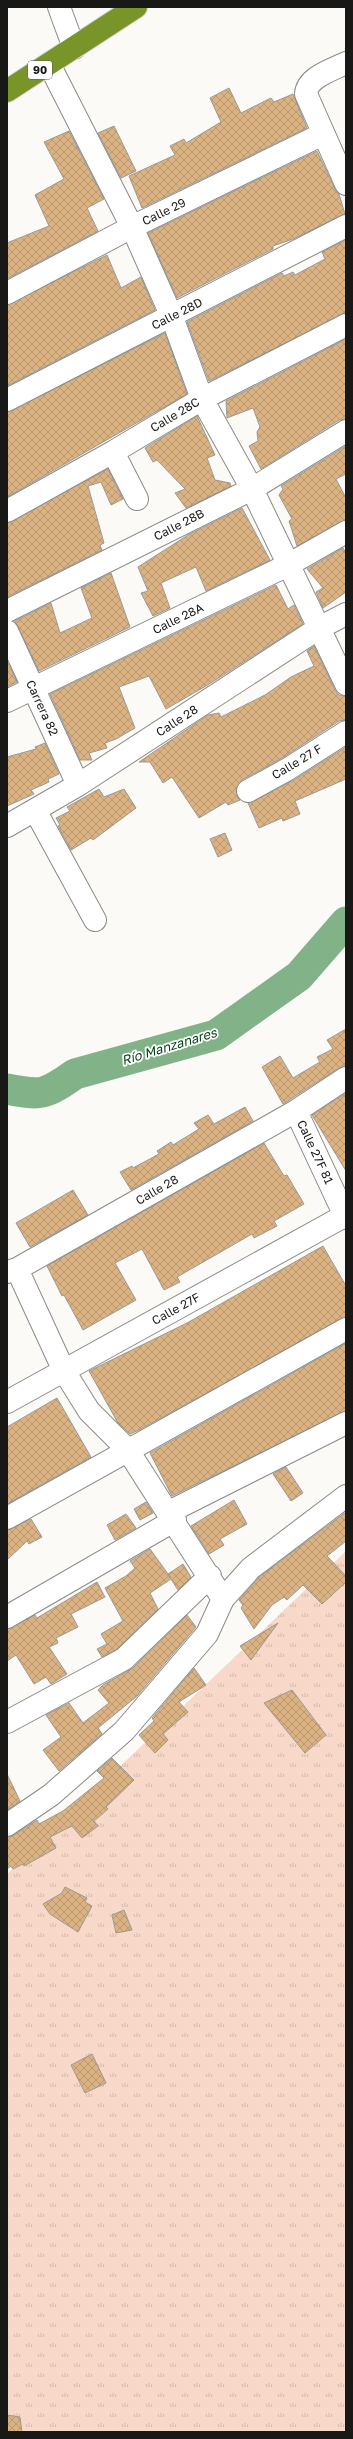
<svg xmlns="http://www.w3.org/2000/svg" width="353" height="2439" font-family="'Golos Text',sans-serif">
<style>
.grass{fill:url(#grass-tufts)}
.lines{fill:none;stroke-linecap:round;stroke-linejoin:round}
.river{stroke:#82b388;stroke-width:31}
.building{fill:url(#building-cross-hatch);stroke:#9b9997}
.minor-casing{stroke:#8a8a87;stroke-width:24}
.highway-casing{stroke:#d5d5d5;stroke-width:24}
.minor{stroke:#fff;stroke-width:22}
.highway{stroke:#799428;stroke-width:22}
.labels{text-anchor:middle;stroke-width:3.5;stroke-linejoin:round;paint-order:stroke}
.shield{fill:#fff;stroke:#5d5d5d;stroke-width:1}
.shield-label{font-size:11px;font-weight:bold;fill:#181817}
.street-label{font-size:12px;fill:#181817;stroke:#fff}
.water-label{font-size:13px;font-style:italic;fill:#063f16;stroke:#fff}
</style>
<defs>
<pattern id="grass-tufts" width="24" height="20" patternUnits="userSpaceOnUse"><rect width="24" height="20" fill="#f7d8c9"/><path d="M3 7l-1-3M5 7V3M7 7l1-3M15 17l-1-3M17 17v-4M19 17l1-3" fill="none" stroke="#d3b9ac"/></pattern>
<pattern id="building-cross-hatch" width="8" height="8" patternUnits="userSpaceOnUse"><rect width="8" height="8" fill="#dbb281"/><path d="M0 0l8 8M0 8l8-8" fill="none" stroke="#bb986f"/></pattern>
</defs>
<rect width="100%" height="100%" fill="#fbfaf7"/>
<!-- grass -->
<path class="grass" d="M346 1551V2432H7V1874Z"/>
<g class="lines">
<!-- river -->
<path class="river" d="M7 1089C42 1096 45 1095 75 1074L216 1035 299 976 346 922"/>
</g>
<!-- building -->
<path class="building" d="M229 88 241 113 271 98 274 102 293 94 307 128 142 208 129 176 175 155 170 146 184 139 186 143 221 122 210 98Z
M114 126 136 171 121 178 98 133Z
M69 131 104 199 87 208 98 231 7 279V243L49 226 35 195 64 179 44 142Z
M317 151 335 189 339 194 345 214 293 239 273 246V249L177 298 148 233Z
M346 240V313L209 381 187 322 282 273 284 276 293 272 295 275 325 259 322 252Z
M107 255 121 288 141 277 155 310 7 386V305Z
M165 333 187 394 7 497V412Z
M346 339V419L339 420 261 469 249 446 258 441 257 432 260 427 253 408 227 418 226 401Z
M197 416 215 455 207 458 215 480 230 483 231 486 186 508 175 493 185 489 157 460 153 462 145 448Z
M346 446V474L336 479 346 498V520L297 546 289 521 292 519 279 495 283 489 281 486Z
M108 469 123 499 111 505 101 482 88 486 104 543 100 545 102 550 7 597V523Z
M242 508 270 560 206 591 196 567 161 583 170 608 153 616 141 593 148 591 138 567 188 535Z
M343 548 346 553V592L323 608 316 592 323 588 307 569Z
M111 573 130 627 39 671 15 621 51 603 60 633 92 618 81 588Z
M276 585 288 609 294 605 303 624 206 686 166 709 149 676 119 687 135 728 116 739 105 743 107 748 89 753 92 760H80L50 694Z
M314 646 335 690 339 695 346 696V720L339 721 282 758 242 780 236 790 240 800 228 805 226 802 199 818 172 777 163 783 150 762H139L208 715 219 713 221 717 265 695 291 677 314 666 307 651Z
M7 661 17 682 7 687Z
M45 743 59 774 48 779 49 782 31 790 34 794 7 806V757L36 749 35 747Z
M346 747V779L295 801 300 814 283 821 282 818 259 828 248 803 294 780Z
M99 789 104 797 124 789 136 808 93 840 91 838 71 850 58 826 60 825 56 818 70 811 67 807Z
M225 833 232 850 218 857 210 839Z
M346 1029V1066L339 1068 283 1104 262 1067 280 1056 293 1078 320 1062 317 1057 333 1049 327 1040Z
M346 1093V1171L312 1115Z
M245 1107 253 1121 131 1190 120 1172 132 1166 133 1168 159 1154 157 1151 171 1142 173 1145 199 1129 194 1123 208 1115 214 1124Z
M264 1143 284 1176 287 1175 304 1204 274 1221 277 1226 254 1238 252 1234 177 1277 180 1282 164 1290 142 1249 115 1263 136 1300 83 1330 64 1295 62 1296 47 1266Z
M73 1190 88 1215 30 1247 16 1223Z
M323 1246 346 1286V1317L139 1430 130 1434 118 1423 89 1371 187 1323Z
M346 1343V1411L172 1496 150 1453Z
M57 1398 91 1457 7 1504V1427Z
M286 1467 303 1493 291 1501 273 1474Z
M234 1500 247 1524 220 1539 224 1545 209 1554 191 1526Z
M146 1502 153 1513 140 1520 134 1509Z
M346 1512V1541L327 1556 346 1576V1582L322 1604 303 1585 287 1600 284 1597 272 1605 254 1629 241 1608 243 1605 239 1600 259 1577Z
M126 1514 136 1528 115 1540 107 1525Z
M31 1519 42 1537 29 1544 27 1541 7 1560V1530Z
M150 1549 171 1578 168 1574 183 1564 191 1577 178 1590 171 1579 150 1593 158 1609 117 1649 102 1657 97 1649 107 1644 101 1634 123 1621 105 1588 126 1576 135 1568 130 1561Z
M97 1582 105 1597 71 1614 78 1627 56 1638 58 1643 49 1647 67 1674 51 1684 46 1677 34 1684 16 1655 7 1661V1629L35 1615 37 1618Z
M187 1615 196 1627 137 1696 98 1728 102 1734 59 1771 43 1750 61 1737 46 1715 69 1703 83 1723 109 1703 98 1690 103 1685 133 1668Z
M278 1623 251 1660 240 1646Z
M194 1668 206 1685 179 1702 188 1712 163 1734 168 1740 155 1753 139 1735 154 1721 152 1718Z
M292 1690 326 1735 305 1753 264 1703Z
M112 1758 134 1780 106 1807 108 1809 94 1821 98 1826 82 1838 72 1826 50 1837 56 1848 24 1866 23 1864 13 1869 11 1866 7 1869V1837L14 1835 37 1820 39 1824 63 1811 104 1778 97 1771Z
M7 1774 20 1801 7 1810Z
M65 1887 87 1898 85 1902 92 1906 78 1932 50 1914 43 1904 62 1893Z
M124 1910 132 1930 116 1933 112 1915Z
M92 2054 106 2083 85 2093 71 2065Z
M7 2415 20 2417 22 2432H7Z"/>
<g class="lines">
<defs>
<path id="minor" d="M59 7 74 48
M346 63C332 70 307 77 306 94L346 184
M49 64 132 227 172 317 202 399 252 489 346 684
M7 293 132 227 323 134
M7 400 346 226
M113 452 137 499
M7 511 113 452 202 399 346 325
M7 611 252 489 346 431
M7 631 78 785
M7 701 288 565 346 532
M248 791 288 769 346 732
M35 810 95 920
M7 826 78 785 319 628 346 614
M296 1111 346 1218
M7 1272 17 1269 296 1111 346 1078
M7 1402 346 1215
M169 1512 346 1423
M7 1518 346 1329
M223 1599 251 1568 346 1496
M7 1617 175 1520
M7 1722 124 1659 210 1576
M7 1825 51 1795 124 1731 207 1634 223 1599 127 1449 89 1411 64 1371 17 1269"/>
<path id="highway" d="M7 91 136 7"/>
</defs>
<!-- minor casing -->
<use href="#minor" class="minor-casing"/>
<!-- highway casing -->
<use href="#highway" class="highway-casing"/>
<!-- minor -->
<use href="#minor" class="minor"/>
<!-- highway -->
<use href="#highway" class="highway"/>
</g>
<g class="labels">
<!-- shield labels -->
<rect class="shield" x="28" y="61" width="24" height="18" rx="3"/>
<g class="shield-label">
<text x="40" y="74">90</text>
</g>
<!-- street labels -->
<g class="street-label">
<text transform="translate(164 212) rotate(-26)" y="4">Calle 29</text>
<text transform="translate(177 314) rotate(-27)" y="4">Calle 28D</text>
<text transform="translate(175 415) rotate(-31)" y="4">Calle 28C</text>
<text transform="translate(179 525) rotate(-27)" y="4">Calle 28B</text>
<text transform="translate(178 619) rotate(-26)" y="4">Calle 28A</text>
<text transform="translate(42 708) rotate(65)" y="4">Carrera 82</text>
<text transform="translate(177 721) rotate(-33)" y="4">Calle 28</text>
<text transform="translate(297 762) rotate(-31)" y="4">Calle 27 F</text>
<text transform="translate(315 1152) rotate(65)" y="4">Calle 27F 81</text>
<text transform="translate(157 1190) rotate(-30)" y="4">Calle 28</text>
<text transform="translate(176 1309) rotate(-29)" y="4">Calle 27F</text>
</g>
<!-- water labels -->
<g class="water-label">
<text transform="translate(169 1046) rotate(-17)" y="5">Río Manzanares</text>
</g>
</g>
<!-- border -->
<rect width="353" height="2439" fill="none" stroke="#181817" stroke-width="16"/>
</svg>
